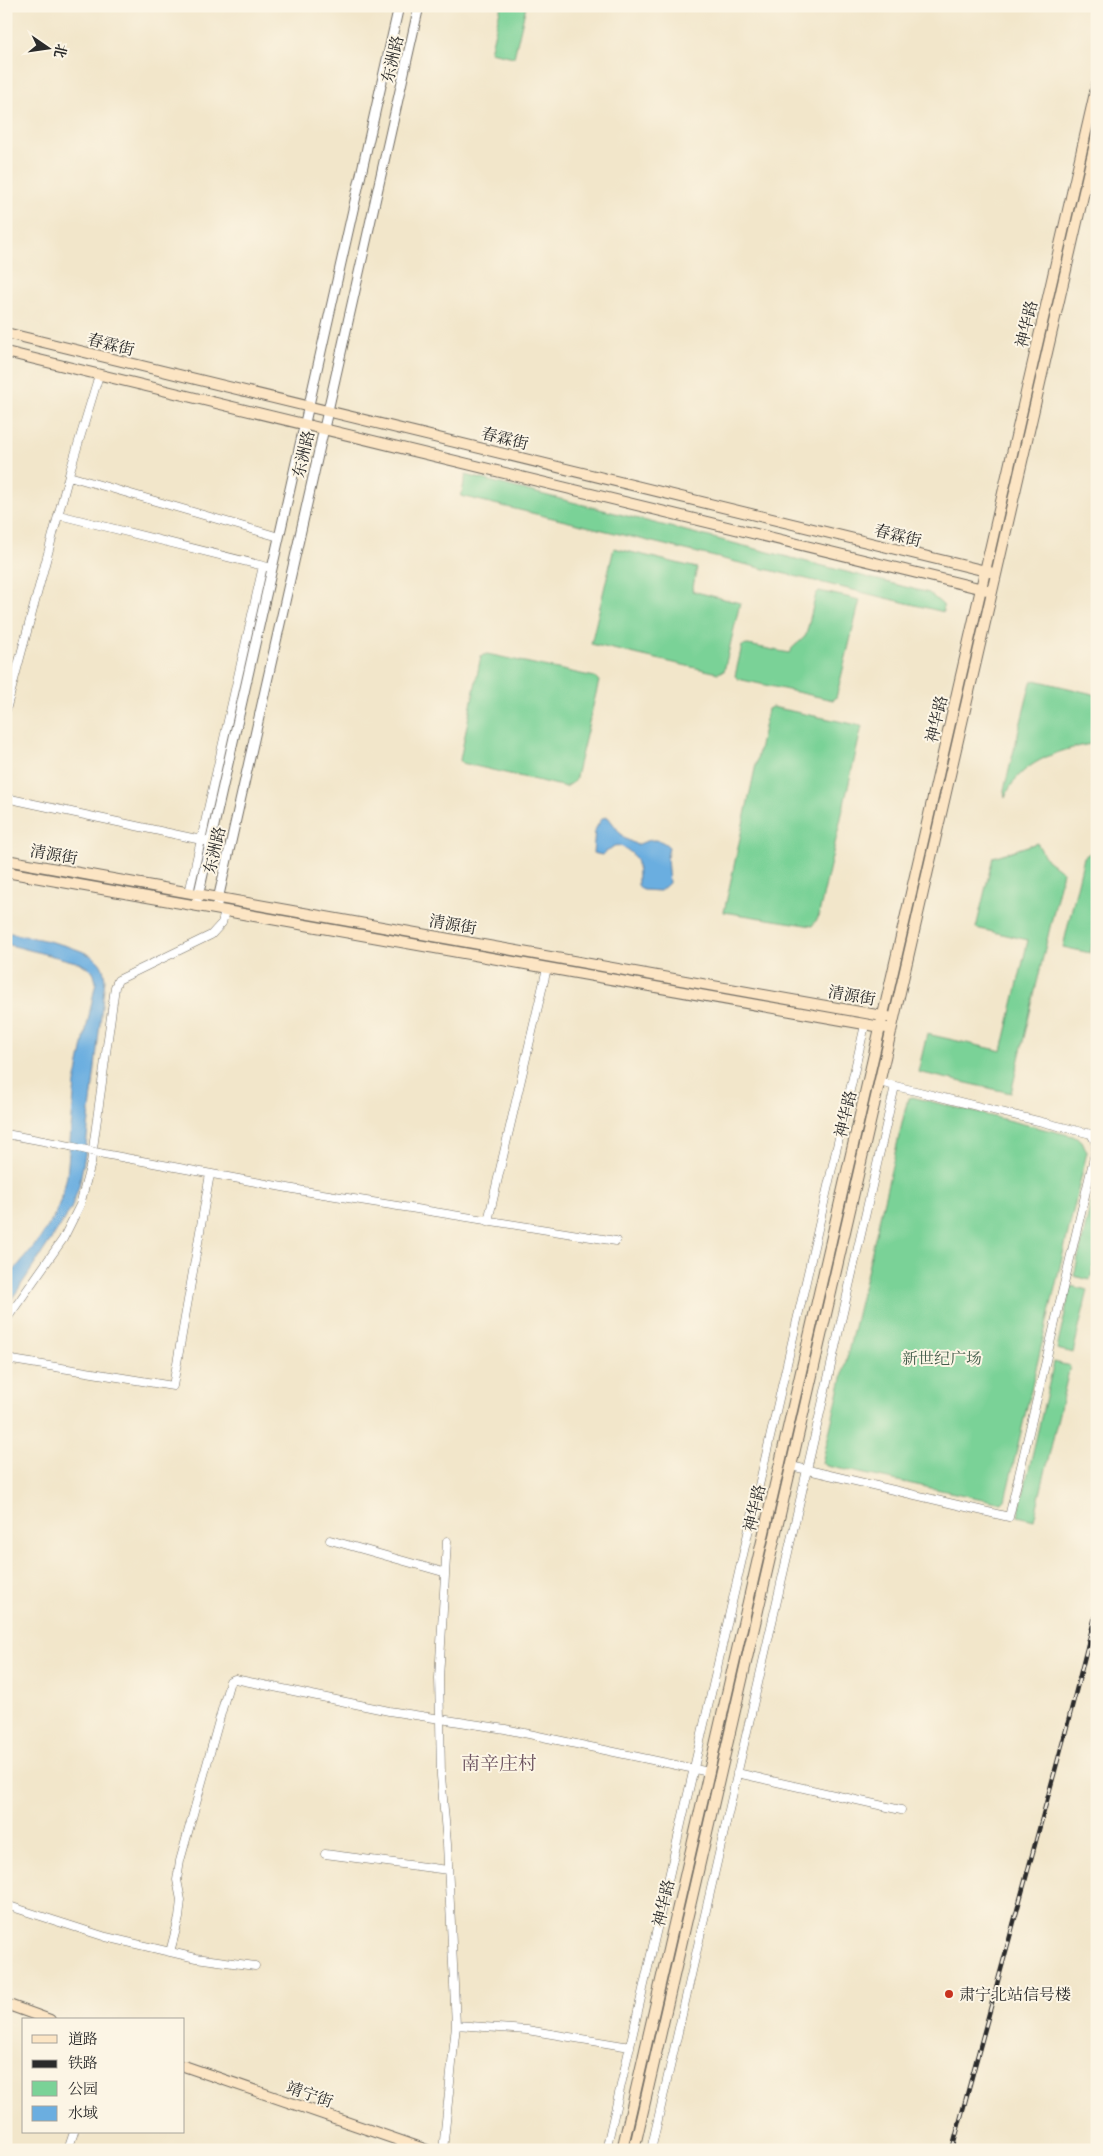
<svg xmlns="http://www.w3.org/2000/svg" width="1103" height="2156" font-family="'IM FELL Double Pica','Noto Serif SC',serif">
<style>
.green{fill:#7ad297;stroke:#527e61}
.water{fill:#6baee0;stroke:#4b6c86}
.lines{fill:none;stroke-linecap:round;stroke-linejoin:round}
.minor-casing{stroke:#716c63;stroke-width:9}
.tertiary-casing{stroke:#716c63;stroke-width:11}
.secondary-casing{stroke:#716c63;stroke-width:12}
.minor{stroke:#fff;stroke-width:8}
.tertiary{stroke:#fff;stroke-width:9}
.secondary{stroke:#fce5c4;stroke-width:10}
.rail-casing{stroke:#2b2b2b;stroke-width:4.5}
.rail{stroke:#fcf5e5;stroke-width:2.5;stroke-dasharray:8;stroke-linecap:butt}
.minor-bridge-casing{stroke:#716c63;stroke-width:9;stroke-linecap:butt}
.minor-bridge{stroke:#fff;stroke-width:8}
.poi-dot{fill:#c8321e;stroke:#fcf5e5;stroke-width:2}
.labels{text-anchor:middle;stroke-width:4;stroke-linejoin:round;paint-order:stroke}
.street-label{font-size:16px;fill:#2b2b2b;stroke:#fcf5e5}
.park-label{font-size:16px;fill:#435d4b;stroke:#fcf5e5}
.poi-label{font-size:16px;fill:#2b2b2b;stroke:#fcf5e5;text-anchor:start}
.quarter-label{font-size:19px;fill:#6b525f;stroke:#fcf5e5}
</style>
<rect width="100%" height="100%" fill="#fcf5e5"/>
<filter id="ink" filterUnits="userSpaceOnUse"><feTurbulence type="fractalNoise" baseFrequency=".02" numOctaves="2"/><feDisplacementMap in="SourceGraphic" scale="10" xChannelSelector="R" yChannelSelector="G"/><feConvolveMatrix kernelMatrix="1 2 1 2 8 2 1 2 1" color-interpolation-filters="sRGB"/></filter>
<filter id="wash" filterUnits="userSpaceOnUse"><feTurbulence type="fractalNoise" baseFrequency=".0096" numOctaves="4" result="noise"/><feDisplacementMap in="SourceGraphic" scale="20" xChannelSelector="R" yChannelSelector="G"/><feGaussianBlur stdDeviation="1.12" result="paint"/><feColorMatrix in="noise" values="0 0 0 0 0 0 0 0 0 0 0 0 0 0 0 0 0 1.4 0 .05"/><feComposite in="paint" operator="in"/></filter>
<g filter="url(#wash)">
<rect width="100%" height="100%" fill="#f2e6ca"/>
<!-- green -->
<path class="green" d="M501 6H526L514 57 490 52Z
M466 475 929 593 943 605 944 612 461 496Z
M614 548 697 568 692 591 740 603 724 671 718 673 591 644Z
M819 591 860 600 836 698 833 700 738 679 735 676 742 646 748 645 789 653C794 644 800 643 806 635L816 594Z
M487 654 595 677 599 681 575 781 566 787 462 763 460 760 481 656Z
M1035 680 1097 695V722L1091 744C1058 750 1017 763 1005 798L1004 790 1031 682Z
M772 707 862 726 818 918 812 926 724 912 768 709Z
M1037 843 1047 860 1063 872 1011 1093 918 1072 927 1034 1002 1051 1028 940 976 928 993 857Z
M1097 848V925L1090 953 1063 947 1084 857Z
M912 1097 1073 1136 1082 1141 1087 1152 1005 1500 1002 1503 827 1466 822 1463 908 1098Z
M1091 1203 1097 1205V1251L1090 1280 1074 1276Z
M1071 1286 1088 1290 1073 1353 1057 1349Z
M1054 1362 1070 1366 1034 1520 1018 1516Z"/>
<!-- water -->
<path class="water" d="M608 817 624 838 637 845C650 839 659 837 669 847L667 858 669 883 660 891 642 890 638 885C637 869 641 859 626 849 621 846 619 845 614 846L602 855 593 853 595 830 602 818Z
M6 932C28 937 84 946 98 961 103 966 104 972 105 979L85 1155 79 1186 71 1209 6 1308V1280L39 1240 54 1217 62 1196 67 1176 75 1083 96 982 93 971 80 963 6 944Z"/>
</g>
<g filter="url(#ink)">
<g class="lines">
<defs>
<path id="minor" d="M69 476 279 537
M59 515 268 567
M6 710 70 471 99 375
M6 798 206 841
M189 893 263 566
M6 1134 70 1146
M99 1153 304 1191 616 1241
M488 1221 547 968
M6 1320 63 1239 80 1205 91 1163 115 987 118 980 211 935 222 923 225 911
M6 1359 173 1386 210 1174
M791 1466 1009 1517 1096 1149 1095 1141 1091 1134 879 1082
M330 1540 443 1572
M737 1773 901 1810
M325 1854 448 1870
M6 1905 106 1937 196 1958 255 1966
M170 1952 179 1918 181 1900 177 1880 180 1861 230 1681 235 1679 389 1711 505 1729 709 1772
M456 2025 527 2030 630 2047
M74 2132 69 2147 81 2150
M443 2150 456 2025 447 1844 441 1776 440 1720 439 1678 447 1541
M606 2150 865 1025
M651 2150 895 1086"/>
<path id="tertiary" d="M197 901 399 6
M217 904 419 6"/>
<path id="secondary" d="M6 333 990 572
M6 352 987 590
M6 860 888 1017
M6 872 887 1028
M6 2004 50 2020
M184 2066 427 2150
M622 2150 1097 84
M634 2150 1097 135"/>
</defs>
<!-- minor casing -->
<use href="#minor" class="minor-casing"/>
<!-- tertiary casing -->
<use href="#tertiary" class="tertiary-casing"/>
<!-- secondary casing -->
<use href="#secondary" class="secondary-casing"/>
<!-- minor -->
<use href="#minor" class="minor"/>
<!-- tertiary -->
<use href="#tertiary" class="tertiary"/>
<!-- secondary -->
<use href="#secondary" class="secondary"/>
<defs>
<path id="rail" d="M952 2150 1066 1730 1097 1609"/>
</defs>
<!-- rail casing -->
<use href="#rail" class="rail-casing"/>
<!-- rail -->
<use href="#rail" class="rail"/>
<defs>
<path id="minor-bridge" d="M70 1146 99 1153"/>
</defs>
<!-- minor-bridge casing -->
<use href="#minor-bridge" class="minor-bridge-casing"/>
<!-- minor-bridge -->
<use href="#minor-bridge" class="minor-bridge"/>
</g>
</g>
<!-- markers -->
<circle class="poi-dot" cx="949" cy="1994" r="5"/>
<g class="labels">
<!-- street labels -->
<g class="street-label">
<text transform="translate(392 59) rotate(-77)" y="6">东洲路</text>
<text transform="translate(1026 324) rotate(-77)" y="6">神华路</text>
<text transform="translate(111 344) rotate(14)" y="6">春霖街</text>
<text transform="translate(505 438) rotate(14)" y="6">春霖街</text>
<text transform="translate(303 454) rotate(-77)" y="6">东洲路</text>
<text transform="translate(898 535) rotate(14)" y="6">春霖街</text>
<text transform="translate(936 719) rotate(-77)" y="6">神华路</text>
<text transform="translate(214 850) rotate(-77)" y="6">东洲路</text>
<text transform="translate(54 854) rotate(10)" y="6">清源街</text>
<text transform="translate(453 924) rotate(10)" y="6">清源街</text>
<text transform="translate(852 995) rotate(10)" y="6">清源街</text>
<text transform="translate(845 1114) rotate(-77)" y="6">神华路</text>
<text transform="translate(754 1508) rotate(-77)" y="6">神华路</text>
<text transform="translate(663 1903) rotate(-77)" y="6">神华路</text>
<text transform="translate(310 2094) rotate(19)" y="6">靖宁街</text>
</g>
<!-- park labels -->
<g class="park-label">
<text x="942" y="1364">新世纪广场</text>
</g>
<!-- poi labels -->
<g class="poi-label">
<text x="959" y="2000">肃宁北站信号楼</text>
</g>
<!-- quarter labels -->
<g class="quarter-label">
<text x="499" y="1770">南辛庄村</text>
</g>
</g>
<!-- margin -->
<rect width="1103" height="2156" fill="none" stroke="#fcf5e5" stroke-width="25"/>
<!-- legend -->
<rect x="22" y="2018" width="162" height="115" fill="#fcf5e5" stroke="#a8a49b"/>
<rect x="32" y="2035" width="25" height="8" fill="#fce5c4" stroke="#a8a49b"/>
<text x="68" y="2044" font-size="15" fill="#2b2b2b">道路</text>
<rect x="32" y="2060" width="25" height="8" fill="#2b2b2b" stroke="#a8a49b"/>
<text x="68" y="2068" font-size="15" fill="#2b2b2b">铁路</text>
<rect x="32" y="2081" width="25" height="15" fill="#7ad297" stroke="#a8a49b"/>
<text x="68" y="2094" font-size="15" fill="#2b2b2b">公园</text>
<rect x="32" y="2106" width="25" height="15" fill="#6baee0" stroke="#a8a49b"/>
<text x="68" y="2118" font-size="15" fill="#2b2b2b">水域</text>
<!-- north arrow -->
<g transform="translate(48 48) rotate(103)" stroke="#fcf5e5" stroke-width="4" paint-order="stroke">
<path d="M0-4L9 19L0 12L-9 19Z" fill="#2b2b2b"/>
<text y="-8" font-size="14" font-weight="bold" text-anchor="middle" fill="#2b2b2b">北</text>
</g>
</svg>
